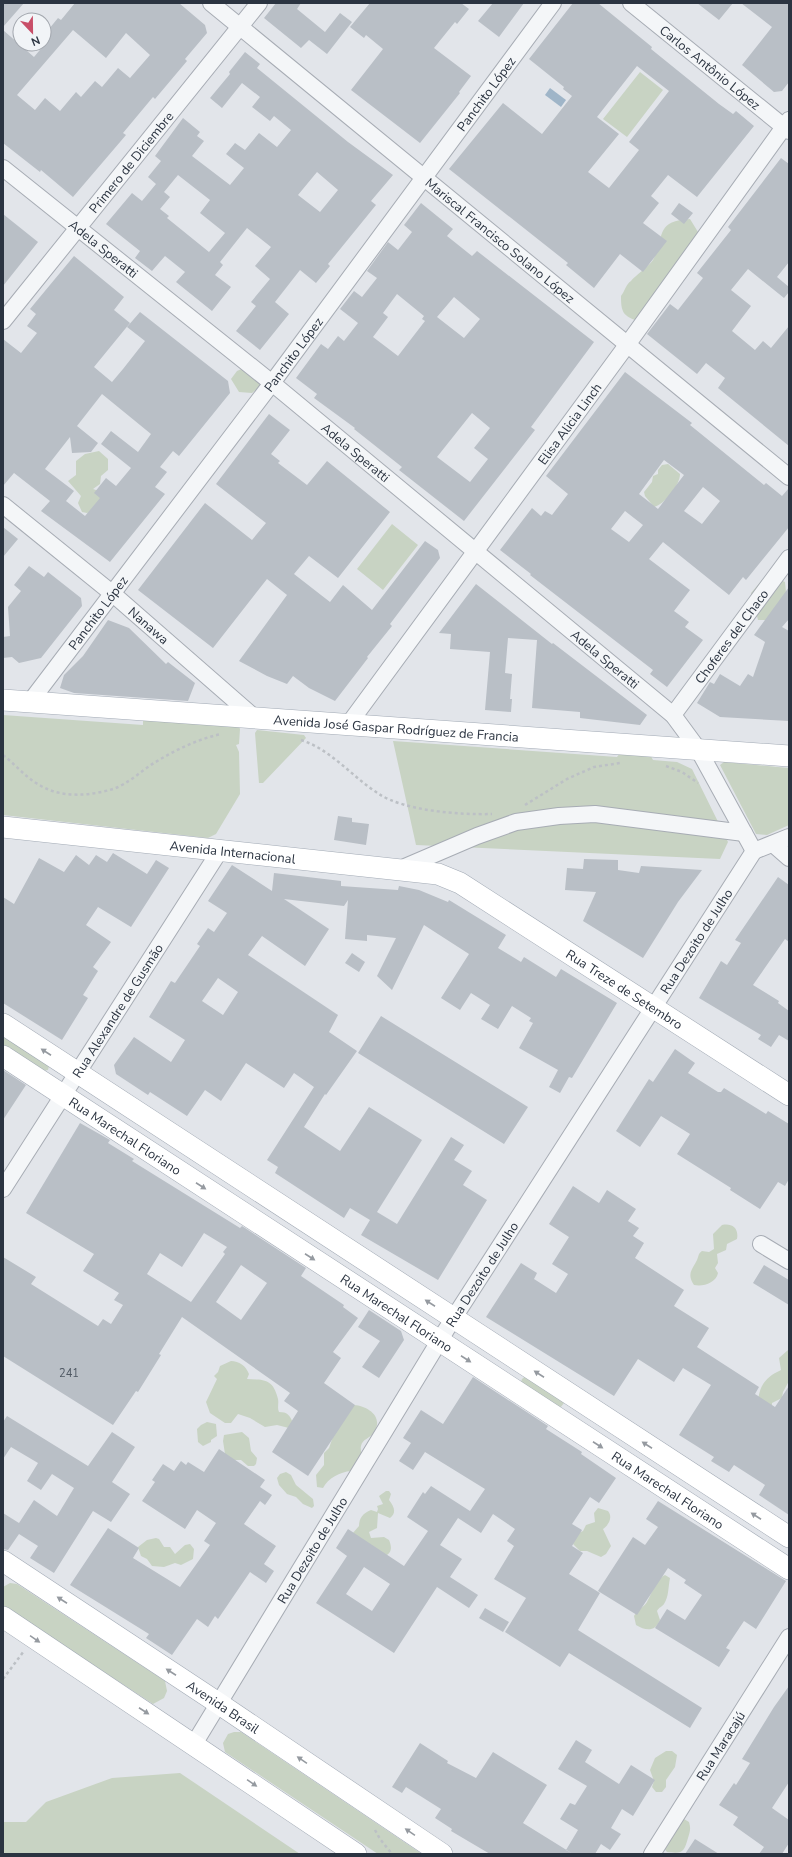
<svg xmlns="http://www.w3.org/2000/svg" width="792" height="1857" font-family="'Nunito Sans',sans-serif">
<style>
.green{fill:#c8d3c3}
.water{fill:#9fb5c8}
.building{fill:#b9bfc6;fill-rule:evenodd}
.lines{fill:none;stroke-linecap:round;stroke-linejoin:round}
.minor-casing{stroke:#a7acb4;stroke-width:18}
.major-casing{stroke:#a2aab5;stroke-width:22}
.path{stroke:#bcc0c5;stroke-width:2.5;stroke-dasharray:3 3;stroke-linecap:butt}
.minor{stroke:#f4f6f8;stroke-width:16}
.major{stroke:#fff;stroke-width:21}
.oneway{fill:#959aa0}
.labels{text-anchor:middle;stroke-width:3.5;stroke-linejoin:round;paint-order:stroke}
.number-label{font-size:11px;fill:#4e5762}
.street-label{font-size:13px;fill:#2b3441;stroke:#f1f4f7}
</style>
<rect width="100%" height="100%" fill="#e2e5ea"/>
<!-- green -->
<path class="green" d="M640 72 663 90 627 137 603 119Z
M690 219 698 232 638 321C623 316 621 312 621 296 625 291 626 284 631 281 635 276 651 264 653 260 665 236 655 221 690 219Z
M246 367 263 384 252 393 239 392 231 379 237 371Z
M99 451 108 459V470L101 476 100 484 93 489 105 493 95 510 87 513 82 512 78 503 81 496 68 481 76 475V461L85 454Z
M668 464 680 474C680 485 665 504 654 507L645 496 644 492 652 482 653 476 658 474V470L662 465Z
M392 524 418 545 383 590 357 569Z
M779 579 785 582 787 603 766 620H758L751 593 762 580Z
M3 715 143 725V717H235L240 729 239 744 236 745 239 752 240 794 216 834 208 838 3 815Z
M257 730 304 735 306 738 263 783H259L255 733Z
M393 741 617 757 623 749H647L653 760 677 762 692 769 728 842 720 859 416 845Z
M724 762 789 768V825L767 835 756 834 720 765Z
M3 1035 49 1066 48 1070 43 1071 3 1046Z
M722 1225C732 1223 739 1228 737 1239L727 1244 726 1250 717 1254 718 1263 715 1268 718 1273C716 1283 703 1287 694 1285 686 1273 693 1269 697 1260 699 1255 698 1254 702 1251L709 1252 714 1249 713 1234Z
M788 1350 789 1381 783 1392 782 1398 772 1403V1409L758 1403C759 1385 766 1377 781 1370L779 1358Z
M231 1361C239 1361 246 1366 249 1374L247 1379C265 1380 273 1379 278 1399 279 1404 277 1408 279 1412 287 1412 290 1415 293 1423L289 1428 277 1425 265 1427 250 1418 238 1414 231 1423H225L210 1413 206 1402 217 1379 214 1376 218 1372 220 1366Z
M527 1375 568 1398 560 1408 520 1385 522 1379Z
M354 1405C368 1406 384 1417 374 1432 371 1438 362 1439 361 1446 360 1449 362 1455 362 1459L351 1471C340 1472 328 1478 323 1488L317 1487 316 1475 324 1465V1453L329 1448 335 1431Z
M207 1422 216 1424 217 1436 211 1440V1442L203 1446 198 1442 197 1429 201 1425Z
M242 1432 249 1438 251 1451 257 1458 256 1464 254 1466H248L241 1460H234L225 1454 223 1441 224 1435Z
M286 1472 291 1475 296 1485 313 1499 314 1506 312 1508 303 1504 296 1497 287 1494 279 1485 277 1478 280 1474Z
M386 1491H389L391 1494 389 1500C394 1506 397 1513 390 1518L378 1513 377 1528 369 1532 371 1538 384 1537 389 1540C392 1547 392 1553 385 1556L352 1534 359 1526C359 1518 363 1513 371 1510L377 1512 378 1509 377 1506 383 1504 379 1496Z
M598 1508 608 1511C613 1517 609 1525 603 1529L611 1546 606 1554 601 1557 587 1551H580L573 1544 574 1535 583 1531 586 1525 595 1522 594 1513Z
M156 1538 159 1539 164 1547H170L175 1554 185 1545 190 1544 194 1549 193 1559 181 1565 175 1563 164 1567 152 1566 147 1559 141 1556 138 1547 147 1540Z
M665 1575 670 1578C668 1588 669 1596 664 1604 662 1607 659 1607 657 1611L660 1620C655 1632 646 1631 636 1625L634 1616C637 1610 644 1607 647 1602 651 1595 657 1578 665 1575Z
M10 1583 17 1584 165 1681 167 1691 164 1698 153 1704 3 1606V1587Z
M234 1732H241L422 1854H378L225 1752 223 1743 228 1734Z
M666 1751H672L677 1755 675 1767 666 1780V1787L662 1792H656L652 1787 654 1781 650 1770 655 1758Z
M180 1773 300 1854H3V1822H26L46 1802 112 1778Z
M684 1819 689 1822C691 1829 690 1831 688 1838 684 1852 683 1854 667 1852L663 1847 678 1820Z"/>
<!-- water -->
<path class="water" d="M550 88 566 100 561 107 545 95Z"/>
<!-- building -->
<path class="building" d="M3 3H24L3 27Z
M75 3H179L205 25 207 33 185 59 187 61 155 99 153 97 123 133 126 135 73 197 41 170 40 172 3 143V30L34 57 49 39 44 35 58 18 61 20ZM73 30 106 58 126 33 150 55 130 78 118 68 102 87 95 81 81 97 76 92 60 111 45 98 35 110 17 95Z
M276 3H301L297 9 325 32 340 13 352 22 327 54 309 40 301 48 264 18Z
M370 3H461L469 9 457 24 455 22 434 48 471 76 459 92 460 93 420 143 351 90 383 49 366 35 364 38 350 27Z
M493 3H524L499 37 478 21Z
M573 3H598L652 47 651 49 719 104 733 114 736 111 754 126 697 197 668 175 651 196 659 203 643 223 667 241 643 272 620 254 594 288 566 265 568 263 449 169 503 103 542 134 572 96 563 89 564 87 529 59ZM637 66 669 91 629 142 639 150 609 188 588 172 619 134 597 117Z
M697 3H733L719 20Z
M741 3H789V82L782 91 774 92 742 65 772 27Z
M245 52 260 64 257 68 348 142 393 175 371 201 376 205 328 264 330 266 316 283 300 270 275 302 289 314 260 350 236 331 256 306 251 302 270 279 255 266 271 247 247 228 220 262 223 265 215 275 231 287 212 311 176 282 185 272 165 256 152 271 135 258 140 251 106 224 132 193 142 201 156 184 148 177 161 161 155 156 183 118 200 132 197 136 204 141 192 156 230 185 244 168 226 154 235 143 245 150 259 133 277 147 291 130 274 116 270 121 252 107 260 97 242 83 222 108 210 98 230 74 229 72ZM317 172 338 190 320 212 298 195ZM178 175 210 200 200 213 225 233 209 252 167 218 169 216 160 209 170 197 164 192Z
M781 158 789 164V262L777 277 789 287V292L784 298 748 269 731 290 751 306 732 331 755 350 763 341 771 348 789 326V446L718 388 725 378 706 363 697 374 647 334 670 304 678 310 703 278 697 273 731 230 728 227Z
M421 203 453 229 447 236 472 256 477 251 594 342 531 427 535 430 464 521 399 470 402 467 354 429 355 428 314 398 317 394 296 378 321 344 328 349 338 336 344 341 358 323 340 309 354 291 362 297 377 278 367 271 388 242 398 250 412 232 404 225ZM397 294 424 316 422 319 425 321 398 356 373 337 388 317 383 313ZM454 297 480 319 464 338 437 317ZM472 413 490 428 474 448 488 459 470 482 437 457Z
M679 203 693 213 684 224 671 214Z
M3 214 38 242 3 286Z
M74 256 124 297 114 310 130 323 94 367 112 382 123 369 145 341 127 327 140 312 228 381 230 393 179 456 173 451 160 467 167 472 155 487 165 494 110 562 41 511 50 501 14 473 3 486V339L21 353 37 333 27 326 36 314 30 309ZM102 394 151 434 138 452 111 431 101 444 131 468 116 486 106 478 94 493 100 498 85 516 66 501 74 491 45 469 70 437 72 453 91 452 98 443 77 426Z
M625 372 692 423 690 425 764 485 766 483 782 496 789 488V527L746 580 743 577 729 595 663 542 649 559 690 590 674 611 689 622 685 627 703 640 667 687 650 674 653 670 530 575 531 574 500 550 532 508 541 516 545 511 552 515 568 494 546 476ZM664 460 684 475 658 509 639 494ZM703 487 720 501 702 524 684 511ZM625 511 643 525 629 542 611 529Z
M269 414 290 430 271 454 280 461 278 463 307 485 327 461 390 512 338 578 309 556 294 574 330 602 343 585 372 610 425 541 438 550 440 558 390 624 392 626 367 657 368 658 335 701 309 688 293 676 287 684 267 676 239 661 287 595 267 579 213 648 138 590 205 503 252 540 266 523 216 484Z
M3 527 18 539 3 557Z
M29 566 44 577 48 572 81 598 82 606 41 658 19 663 12 657 3 658V637L10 636 8 607 21 591 14 585Z
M476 584 552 644 553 643 647 715 640 725 580 718V712L532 708 537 640 508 638 505 673 512 674 510 699H512L511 712 485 710 490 652 450 649 451 634 439 633Z
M789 587V619L782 627 789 631V721L720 717 697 703 710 682 714 684 720 674 740 686 748 674 753 677 765 642 754 635Z
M108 620 129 628 166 664 168 662 195 683 188 701 74 693 60 688 64 675 83 656Z
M338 816 352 818V822L369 824 366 845 334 840Z
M113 853 147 874 156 860 169 868 131 927 98 907 86 925 111 942 93 967 98 971 83 995 88 998 62 1040 3 1003V897L14 904 39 858 64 872 76 855 89 865 96 855 107 862Z
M584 859 618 860V870L639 873 641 866 702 870 678 902 643 958 583 921 596 892 565 890 567 868 583 869Z
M232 865 272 891 274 873 341 881V886L398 890 399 886 419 890 448 902 449 900 506 935 498 948 521 962 524 957 556 977 561 969 617 1003 572 1078 569 1077 560 1093 549 1087 558 1070 519 1048 533 1023 529 1021 531 1018 512 1006 498 1029 481 1019 490 1005 471 993 460 1010 441 998 469 954 424 925 392 990 377 976 396 938 367 935V941L345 939 348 900 344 906 284 899 329 929 305 966 262 936 248 955 338 1015 329 1032 357 1051 326 1095 325 1094 304 1127 340 1151 369 1107 422 1140 377 1212 397 1224 451 1137 464 1145 454 1160 472 1171 463 1185 487 1200 438 1280 361 1235 370 1220 350 1208 344 1218 275 1173 278 1167 267 1160 314 1087 294 1073 284 1088 246 1063 221 1101 205 1090 187 1116 150 1092 148 1095 116 1074 114 1065 134 1037 171 1062 185 1040 149 1017 171 981 175 983 200 946 197 944 208 928 214 932 227 913 208 901ZM218 978 238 992 223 1015 202 1001Z
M778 877 789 885V942L785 939 753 985 779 1001 778 1003 789 1011V1041L779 1035 771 1047 758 1039 761 1035 699 998 721 961 727 965 741 943 735 940Z
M352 953 365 962 359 972 345 963Z
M381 1016 528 1107 504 1144 358 1053Z
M675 1049 695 1063 688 1073 718 1092H721L724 1088 766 1114 768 1111 789 1124V1179L785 1186 778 1182 760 1209 730 1190 731 1188 677 1154 690 1134 661 1116 640 1147 616 1131 649 1079 653 1082Z
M3 1070 26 1085 3 1120Z
M80 1123 110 1140 108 1143 134 1159 132 1161 240 1228 242 1226 306 1268 301 1276 344 1305 343 1307 358 1318 333 1352 341 1358 324 1383 355 1405 308 1476 272 1452 298 1411 284 1401 290 1393 182 1317 159 1354 161 1355 138 1392 136 1391 113 1425 3 1356V1257L36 1277 31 1284 98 1326 103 1319 111 1324 123 1305 114 1300 119 1293 83 1271 94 1254 26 1213ZM204 1233 227 1247 223 1252 225 1254 191 1302 147 1274 160 1253 182 1267ZM241 1265 267 1283 241 1320 216 1302Z
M573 1186 599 1203 607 1190 636 1209 628 1221 639 1228 633 1236 644 1243 635 1258 684 1290 674 1306 709 1328 697 1347 759 1387 755 1394 775 1407 789 1386V1515L759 1495 765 1485 734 1465 729 1472 711 1461 714 1457 679 1435 711 1385 683 1368 674 1382 638 1359 614 1396 486 1317 521 1263 537 1273 534 1279 556 1293 568 1274 552 1264 569 1237 549 1224Z
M764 1265 789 1280V1305L753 1283Z
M369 1310 401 1331 404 1340 379 1378 362 1367 380 1341 358 1327Z
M473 1377 548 1426 546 1429 582 1452 581 1454 616 1478 599 1503 590 1497 572 1524 582 1530 572 1546 583 1553 569 1574 600 1593 578 1630 702 1708 690 1728 569 1653 560 1667 505 1632 526 1598 494 1579 514 1546 507 1541 515 1529 493 1514 481 1533 458 1518 440 1545 462 1559 450 1577 478 1595 469 1608 437 1587 394 1653 316 1603 347 1556 336 1548 348 1529 404 1566 428 1531 407 1517 423 1492 425 1494 431 1486 470 1511 485 1489 425 1452 413 1470 399 1461 411 1443 403 1438 421 1410 443 1424ZM364 1567 390 1584 372 1611 346 1594Z
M7 1416 88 1466 112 1432 135 1447 112 1482 130 1494 111 1522 93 1511 54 1573 30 1558 38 1546 19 1534 8 1550 3 1549V1513L19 1523 34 1500 57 1516 74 1488 52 1474 41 1490 27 1481 38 1463 11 1447 3 1459V1422Z
M219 1449 265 1480 260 1487 272 1495 265 1505 260 1501 244 1524 276 1546 264 1564 274 1571 266 1583 250 1572 218 1619 215 1616 208 1627 197 1619 172 1655 146 1638 149 1634 70 1585 108 1528 139 1548 133 1558 180 1587 210 1545 204 1541 216 1523 197 1510 185 1529 142 1501 155 1482 152 1480 163 1464 174 1471 181 1461 186 1465 188 1462 204 1472Z
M658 1501 786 1581 756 1629 744 1621 726 1648 730 1650 719 1667 655 1628 667 1609 685 1620 702 1595 684 1583 686 1580 668 1568 637 1615 598 1591 633 1537 645 1545 658 1527 646 1519Z
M485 1608 509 1622 503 1632 479 1618Z
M789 1686V1782L772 1808 789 1820V1843L782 1854H759L764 1847 733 1825 738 1817 719 1805 734 1783 736 1785 750 1763 742 1759 774 1707Z
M576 1740 592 1750 585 1762 619 1784 631 1765 655 1780 633 1816 622 1809 611 1828 621 1834 610 1850 601 1844 595 1854H573L566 1850 578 1830 560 1819 570 1803 575 1805 587 1786 558 1769Z
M420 1743 448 1761 447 1763 476 1778 493 1752 547 1785 523 1823 573 1854H490L451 1831 452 1829 435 1818 441 1809 406 1787 402 1793 392 1787Z
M695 1839 719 1854H685Z"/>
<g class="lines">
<defs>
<g id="minor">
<path id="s1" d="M211 3 789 477"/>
<path id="s2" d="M631 3 789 131"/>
<path id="s3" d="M3 168 272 383 673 715 698 749 754 851 789 837"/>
<path id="s4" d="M3 321 259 3"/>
<path id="s5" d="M3 505 113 594 255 718"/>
<path id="s6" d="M30 702 272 383 553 3"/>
<path id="s7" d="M673 715 789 558"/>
<path id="s8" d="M348 725 627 345 789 120"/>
<path d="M773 844 789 858"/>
<path d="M400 869 477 836 516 822 559 816 595 814 744 833"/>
<path id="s9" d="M3 1189 219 852"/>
<path d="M761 1244 789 1261"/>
<path id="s10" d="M194 1744 446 1330 754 851"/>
<path id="s11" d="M652 1854 789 1637"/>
</g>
<g id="major">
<path id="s12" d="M3 700 789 756"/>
<path id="s13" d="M3 827 438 874 460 883 789 1095"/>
<path d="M3 1024 789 1537"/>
<path id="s14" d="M3 1056 789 1569"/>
<path id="s15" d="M3 1561 218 1703 442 1854"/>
<path d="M3 1617 356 1854"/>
</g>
</defs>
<!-- minor casing -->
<use href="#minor" class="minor-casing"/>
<!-- major casing -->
<use href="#major" class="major-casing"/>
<!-- path -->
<path class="path" d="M301 740C332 750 352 777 379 794 405 811 460 815 492 814
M3 755C16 765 26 778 41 786 62 798 90 796 113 789 128 784 141 771 154 763 175 750 198 739 221 734
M666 766 682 772 698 783
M525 805 567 779 594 767 620 763
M3 1679 24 1651
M375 1830 380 1839 392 1854"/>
<!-- minor -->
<use href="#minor" class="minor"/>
<!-- major -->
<use href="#major" class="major"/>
</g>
<!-- one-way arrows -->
<defs><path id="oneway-solid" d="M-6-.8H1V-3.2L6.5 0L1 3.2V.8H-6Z"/></defs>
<g class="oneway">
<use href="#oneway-solid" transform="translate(46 1052) rotate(-147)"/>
<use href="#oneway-solid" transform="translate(201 1186) rotate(33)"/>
<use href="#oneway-solid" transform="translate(310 1257) rotate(33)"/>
<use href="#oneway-solid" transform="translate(430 1303) rotate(-147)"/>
<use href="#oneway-solid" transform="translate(466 1359) rotate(33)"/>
<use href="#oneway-solid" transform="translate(539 1374) rotate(-147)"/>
<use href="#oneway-solid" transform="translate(598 1445) rotate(33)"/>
<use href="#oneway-solid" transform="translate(647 1445) rotate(-147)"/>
<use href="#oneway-solid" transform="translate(756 1516) rotate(-147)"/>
<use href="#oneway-solid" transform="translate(62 1600) rotate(-147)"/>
<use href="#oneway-solid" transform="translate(35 1639) rotate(34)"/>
<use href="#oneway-solid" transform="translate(171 1672) rotate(-147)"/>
<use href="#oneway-solid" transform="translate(144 1711) rotate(33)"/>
<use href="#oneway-solid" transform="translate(302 1760) rotate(-146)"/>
<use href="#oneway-solid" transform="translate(252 1783) rotate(34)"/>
<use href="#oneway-solid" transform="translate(410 1832) rotate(-146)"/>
</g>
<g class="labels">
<!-- number labels -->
<g class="number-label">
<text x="69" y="1377">241</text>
</g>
<!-- street labels -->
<g class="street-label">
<text dy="5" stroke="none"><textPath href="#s2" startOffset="102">Carlos Antônio López</textPath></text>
<text dy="5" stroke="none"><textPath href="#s6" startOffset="760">Panchito López</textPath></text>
<text dy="5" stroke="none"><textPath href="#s4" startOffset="204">Primero de Diciembre</textPath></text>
<text dy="5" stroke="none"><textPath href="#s1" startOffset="374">Mariscal Francisco Solano López</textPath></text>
<text dy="5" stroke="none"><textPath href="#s3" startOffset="129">Adela Speratti</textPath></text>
<text dy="5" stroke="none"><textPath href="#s6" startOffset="436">Panchito López</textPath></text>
<text dy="5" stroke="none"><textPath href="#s8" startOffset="374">Elisa Alicia Linch</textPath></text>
<text dy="5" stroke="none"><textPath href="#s3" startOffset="453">Adela Speratti</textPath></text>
<text dy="5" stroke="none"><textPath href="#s6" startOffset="112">Panchito López</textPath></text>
<text dy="5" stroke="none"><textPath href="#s5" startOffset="189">Nanawa</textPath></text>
<text dy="5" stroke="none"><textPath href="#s7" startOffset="98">Choferes del Chaco</textPath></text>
<text dy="5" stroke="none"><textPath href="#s3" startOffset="777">Adela Speratti</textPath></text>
<text dy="5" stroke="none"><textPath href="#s12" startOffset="394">Avenida José Gaspar Rodríguez de Francia</textPath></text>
<text dy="5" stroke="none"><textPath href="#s13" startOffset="231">Avenida Internacional</textPath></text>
<text dy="5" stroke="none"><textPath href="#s10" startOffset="947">Rua Dezoito de Julho</textPath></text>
<text dy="5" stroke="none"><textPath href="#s13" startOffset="657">Rua Treze de Setembro</textPath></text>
<text dy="5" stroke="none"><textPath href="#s9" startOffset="212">Rua Alexandre de Gusmão</textPath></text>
<text dy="5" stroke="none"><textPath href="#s14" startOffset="146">Rua Marechal Floriano</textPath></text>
<text dy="5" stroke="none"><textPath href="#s10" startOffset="551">Rua Dezoito de Julho</textPath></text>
<text dy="5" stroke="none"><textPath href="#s14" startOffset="470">Rua Marechal Floriano</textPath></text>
<text dy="5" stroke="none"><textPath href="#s14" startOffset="794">Rua Marechal Floriano</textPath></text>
<text dy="5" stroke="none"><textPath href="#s10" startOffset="227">Rua Dezoito de Julho</textPath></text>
<text dy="5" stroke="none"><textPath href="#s15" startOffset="264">Avenida Brasil</textPath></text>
<text dy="5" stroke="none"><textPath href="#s11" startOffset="128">Rua Maracajú</textPath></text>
</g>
</g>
<!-- border -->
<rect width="792" height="1857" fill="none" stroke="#2b3441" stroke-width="8"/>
<!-- north arrow -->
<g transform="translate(32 32) rotate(158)"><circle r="19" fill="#f1f4f7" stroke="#a2a7ae"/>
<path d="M0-3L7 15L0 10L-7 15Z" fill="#c84e68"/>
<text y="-6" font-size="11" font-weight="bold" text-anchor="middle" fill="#2b3441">N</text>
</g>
</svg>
